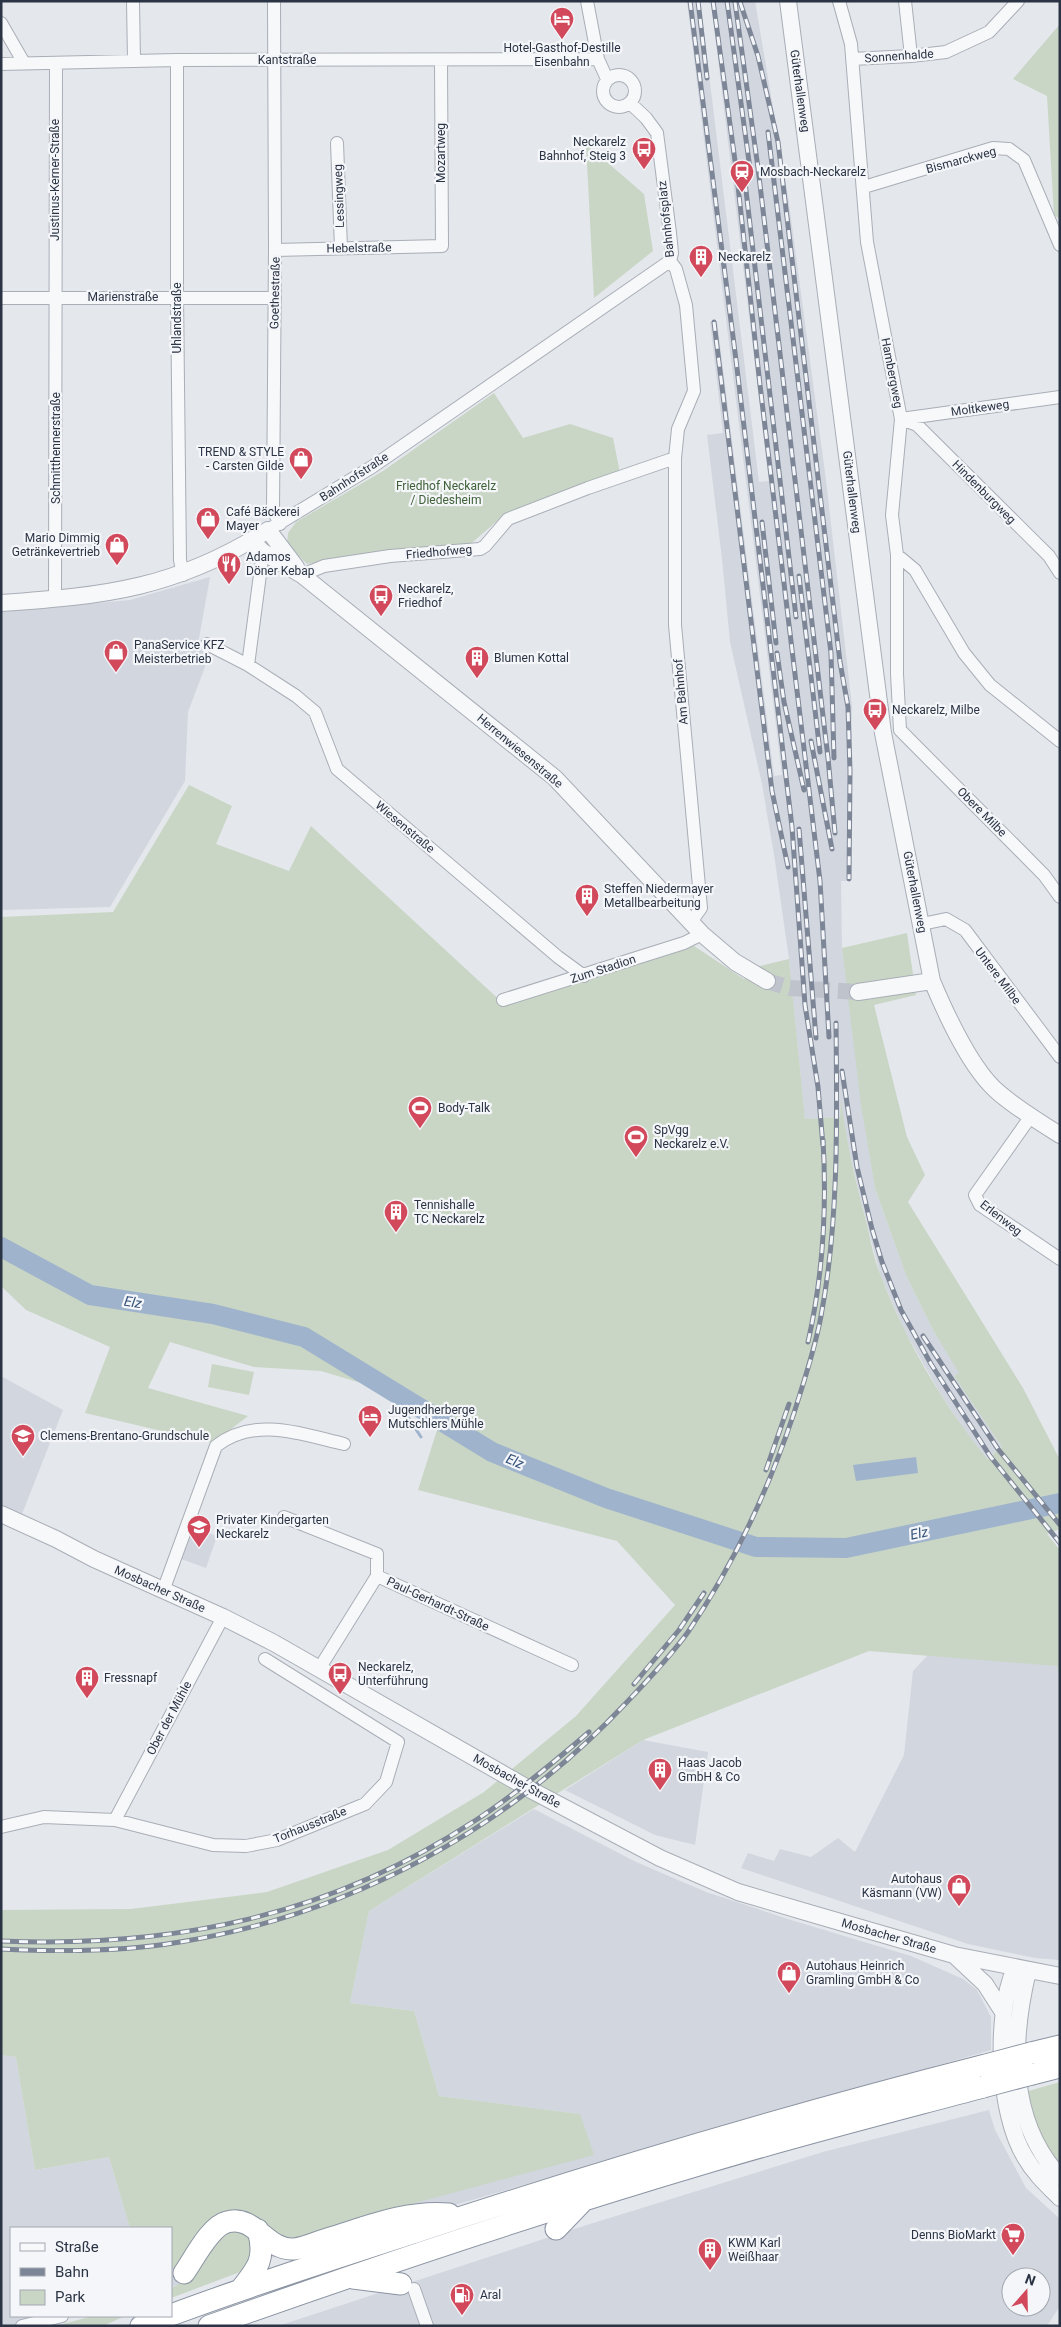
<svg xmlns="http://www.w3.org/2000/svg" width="1061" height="2327" font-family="Roboto,sans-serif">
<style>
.built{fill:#d2d6de;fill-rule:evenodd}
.green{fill:#c9d6c5}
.water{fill:#9fb4cc}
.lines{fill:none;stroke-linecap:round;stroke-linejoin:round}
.stream{stroke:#9fb4cc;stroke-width:3}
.river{stroke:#9fb4cc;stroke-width:20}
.tertiary-tunnel{stroke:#bfc3cb;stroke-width:16;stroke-dasharray:16 8;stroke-linecap:butt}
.minor-casing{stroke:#a9aeb7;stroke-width:14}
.tertiary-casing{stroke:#a9aeb7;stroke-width:18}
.trunk-casing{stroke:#8b94a3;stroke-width:23}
.minor{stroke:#f7f8fa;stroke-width:12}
.tertiary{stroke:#f7f8fa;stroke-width:16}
.trunk{stroke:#fff;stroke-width:21}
.rail-casing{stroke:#7d8696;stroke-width:5}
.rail{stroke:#f4f6f9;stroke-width:3;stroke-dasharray:9;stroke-linecap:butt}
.trunk-bridge-casing{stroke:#8b94a3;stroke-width:23;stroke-linecap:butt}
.trunk-bridge{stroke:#fff;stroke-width:21}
.labels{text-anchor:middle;stroke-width:4.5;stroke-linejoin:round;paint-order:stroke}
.poi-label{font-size:12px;fill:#2b3445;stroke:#f4f6f9;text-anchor:start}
.street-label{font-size:12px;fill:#2b3445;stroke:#f4f6f9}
.park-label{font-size:12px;fill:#3f6138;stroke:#f4f6f9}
.water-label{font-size:14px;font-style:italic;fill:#34527a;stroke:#f4f6f9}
</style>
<rect width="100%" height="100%" fill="#e4e7ec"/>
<!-- built -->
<path class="built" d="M687 1H700L759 482 769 481 711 1H755L788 196 826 480 852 706 850 881H841L842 948 866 1132 875 1188 906 1275 933 1330 960 1373 954 1376 1002 1447 986 1459 966 1433 940 1393 904 1330 880 1274 859 1193 845 1131 841 1103 840 1117 805 1119 789 959 775 861 762 784 730 642 722 559 707 435 723 433 710 322 717 321 774 776 782 775Z
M210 577 198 644 211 651 188 712 185 781 110 907 1 910V612L130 600Z
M1 1376 63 1410 22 1514 1 1504Z
M192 1528 217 1536 206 1568 181 1559Z
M940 1642 1057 1666 1060 1686V1960L1035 1958 968 1944 741 1868 748 1853 774 1861 780 1849 811 1857 838 1838 855 1852 904 1755 913 1671Z
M643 1740 708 1752 695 1845 655 1835 565 1790Z
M534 1809 636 1862 706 1892 791 1920 911 1956 963 1979 977 1990 991 2017V2050L171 2287V2269L176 2267 217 2217 229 2210H239L252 2215 580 2114 439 2096 414 2011 350 2003 369 1911Z
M1 2055 16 2057 35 2170 109 2157 130 2228H11V2316H71L36 2326H1Z
M989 2110 995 2130 1026 2188 1060 2219V2306L1047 2326H278L574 2229 823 2152ZM1011 2277H1041V2307H1011Z"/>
<!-- green -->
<path class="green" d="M1060 24V219L1054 215 1047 96 1013 79Z
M586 144 644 194 653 251 594 298Z
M494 393 523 438 570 424 613 438 620 473 503 516 468 546 370 553 307 564 287 544 288 533 296 522 383 471Z
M189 785 232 806 216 844 289 871 311 826 505 1005 694 946 744 979 756 967 789 959 805 1119 840 1117 841 1099C846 1141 856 1183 867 1225 871 1242 874 1260 881 1276 906 1342 943 1404 987 1459L1002 1447 954 1376 959 1373 933 1330 906 1275 875 1188 861 1105 842 948 907 933 916 995 874 1005 907 1137 925 1175 908 1202 1023 1388 1060 1460V1529L1047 1534 1060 1550V1686L1057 1666 869 1651 643 1740 369 1911 350 2003 414 2011 439 2096 580 2114 594 2155 400 2207 290 2245C276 2234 258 2213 240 2210 218 2206 189 2252 176 2267L171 2269V2228H130L109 2157 35 2170 16 2057 1 2055V1910L131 1909 267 1892 388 1850 484 1792 576 1716 675 1605 617 1541 418 1490 444 1408 321 1371 254 1367 170 1342 148 1388 248 1416 213 1443 85 1413 110 1347 26 1310 1 1286V917L113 912Z
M212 1364 254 1372 249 1395 208 1387Z
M1060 2082V2166C1041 2144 1030 2120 1025 2092Z
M235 2230 247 2235 256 2243 249 2265 240 2272 171 2298V2288C199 2278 208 2242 235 2230Z
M93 2316H125L103 2326H55Z"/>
<!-- water -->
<path class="water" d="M916 1457 918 1473 856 1481 853 1465Z"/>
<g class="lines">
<!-- stream -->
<path class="stream" d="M390 1390 421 1437"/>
<!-- river -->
<path class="river" d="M1 1247 90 1295 213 1314 304 1337 492 1452 606 1498 756 1547 846 1548 1060 1503"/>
<!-- tertiary-tunnel -->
<path class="tertiary-tunnel" d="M767 981 790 988 858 992"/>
<defs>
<path id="minor" d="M133 1 134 61
M274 1 275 250 273 510 280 524
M587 1 598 59 607 79
M839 1 851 44 867 242 901 419 892 515 897 555V674L900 730
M905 1 911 56
M1 23 24 63
M852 59 911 56 946 52 989 32 1018 1
M177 60V297L180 560 183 575
M1 64 177 60 598 59
M603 91a16 16 0 1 1 32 0a16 16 0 1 1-32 0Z
M630 103 646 118 657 133 670 233 672 253 670 261
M337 143 341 248
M864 187 993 148 1009 149 1024 160 1060 245
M275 250 442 246 441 60
M670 261 676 269 686 305 694 391 678 429 675 458V625L701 908 691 922
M1 298H275
M901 419 917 425 1049 556 1060 573
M901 419 1060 397
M273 527 372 467 670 261
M263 552 248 665 296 696 315 712 337 769 558 957 584 976
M897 555 915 570 964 653 990 685 1060 741
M302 575 324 566 390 556 480 549 485 546 508 519 588 488 675 458
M55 600 56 63
M207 644 248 665
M900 730 1044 875 1060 897
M922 924 946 919 965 930 1060 1057
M503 1000 684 943 702 934
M1031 1116 975 1195 980 1205 1060 1259
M284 1517 377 1554V1576
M163 1591 216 1446C255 1416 301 1434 344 1444
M319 1669 377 1576 572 1665
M115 1820 223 1617
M1 1827 44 1817 115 1820 213 1845 246 1846 277 1840 365 1804 386 1782 398 1742 265 1659
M414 2289 427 2326
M22 2326 62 2316"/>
<path id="tertiary" d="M788 1 883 733 932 981C946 1014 971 1070 999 1093 1018 1109 1039 1122 1060 1135
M251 541 263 552 302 575 555 778 702 934 735 962 767 981
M1 603C106 596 177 588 268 530L296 567
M858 992 932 981
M1 1514 56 1539 94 1559 223 1617 274 1643 531 1790 660 1858 738 1892 816 1915 954 1955 1060 1976
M954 1955 985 1984 1003 2012
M1015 1968C994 2016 998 2113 1025 2157 1034 2173 1047 2185 1060 2198
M1028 1971C1011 2042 1008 2120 1060 2177"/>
<path id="trunk" d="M1031 2053 1060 2046
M1032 2074 1060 2067
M556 2229 582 2202
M184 2273C194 2259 210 2226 227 2222 255 2214 266 2251 294 2249 305 2248 317 2242 327 2239 367 2227 407 2210 449 2214
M353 2278 401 2284
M241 2289C258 2268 266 2258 258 2230
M171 2315C251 2285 332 2259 413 2233 601 2171 790 2115 982 2066
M141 2326 168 2316
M209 2326C375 2267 543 2211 712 2161 802 2134 893 2111 983 2087"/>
</defs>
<!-- minor casing -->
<use href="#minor" class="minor-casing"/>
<!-- tertiary casing -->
<use href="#tertiary" class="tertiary-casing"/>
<!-- trunk casing -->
<use href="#trunk" class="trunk-casing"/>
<!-- minor -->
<use href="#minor" class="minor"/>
<!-- tertiary -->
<use href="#tertiary" class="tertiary"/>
<!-- trunk -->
<use href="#trunk" class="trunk"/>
<defs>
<path id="rail" d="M690 1 736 360 792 827 805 1005 818 1087 823 1146
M698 1 707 78
M713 1 736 168 760 385 820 881 829 1037
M727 1 751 176
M735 2 758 168 828 758 835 833
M740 2 758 56 778 142 840 662 848 707 850 771 849 879
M768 132 831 653 834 758
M743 165 796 617
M714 322 772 791 788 867
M762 522 776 643
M799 576 820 752
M777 653 784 702 804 790
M811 741 832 849
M799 829 816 1038
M842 1071 857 1167 872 1229 882 1262 901 1310 931 1364 990 1456 1060 1543
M923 1336 998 1449 1060 1525
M808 1342C823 1276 827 1208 823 1140
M766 1470 789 1404
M634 1684 679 1630 704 1593
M1 1941C175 1948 329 1916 476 1820 516 1794 553 1763 589 1732
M1 1949C61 1952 121 1952 180 1942 352 1914 508 1829 627 1702 648 1680 670 1657 688 1632 734 1564 768 1491 794 1413 804 1381 815 1349 821 1316 839 1221 837 1120 836 1023"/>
</defs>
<!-- rail casing -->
<use href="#rail" class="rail-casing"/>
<!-- rail -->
<use href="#rail" class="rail"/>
<defs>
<path id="trunk-bridge" d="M982 2066 1031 2053
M983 2087 1032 2074"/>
</defs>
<!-- trunk-bridge casing -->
<use href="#trunk-bridge" class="trunk-bridge-casing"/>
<!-- trunk-bridge -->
<use href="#trunk-bridge" class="trunk-bridge"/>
</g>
<!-- icons -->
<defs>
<symbol id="hotel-pin" viewBox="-11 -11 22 30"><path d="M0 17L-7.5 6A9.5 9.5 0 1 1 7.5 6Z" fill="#d1495b" stroke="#f4f6f9"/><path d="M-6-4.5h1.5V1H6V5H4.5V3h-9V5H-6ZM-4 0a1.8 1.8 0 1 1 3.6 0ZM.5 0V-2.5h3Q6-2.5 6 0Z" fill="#fff"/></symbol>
<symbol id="bus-pin" viewBox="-11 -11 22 30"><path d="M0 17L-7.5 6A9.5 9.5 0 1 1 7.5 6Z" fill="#d1495b" stroke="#f4f6f9"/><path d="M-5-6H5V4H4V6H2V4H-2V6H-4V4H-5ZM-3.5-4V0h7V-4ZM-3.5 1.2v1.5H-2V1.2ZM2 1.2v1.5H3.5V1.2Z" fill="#fff"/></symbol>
<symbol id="station-pin" viewBox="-11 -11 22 30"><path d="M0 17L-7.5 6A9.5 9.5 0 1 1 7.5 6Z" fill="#d1495b" stroke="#f4f6f9"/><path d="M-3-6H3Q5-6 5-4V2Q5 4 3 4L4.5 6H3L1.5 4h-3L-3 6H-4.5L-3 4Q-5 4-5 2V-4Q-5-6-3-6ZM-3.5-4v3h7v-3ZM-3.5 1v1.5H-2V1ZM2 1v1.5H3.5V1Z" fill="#fff"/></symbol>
<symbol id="building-pin" viewBox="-11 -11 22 30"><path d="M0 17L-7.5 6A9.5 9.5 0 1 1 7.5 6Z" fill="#d1495b" stroke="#f4f6f9"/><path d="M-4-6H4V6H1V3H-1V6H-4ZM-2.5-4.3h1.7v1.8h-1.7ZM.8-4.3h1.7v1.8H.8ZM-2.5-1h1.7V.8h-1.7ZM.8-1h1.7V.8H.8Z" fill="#fff"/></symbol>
<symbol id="shop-pin" viewBox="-11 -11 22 30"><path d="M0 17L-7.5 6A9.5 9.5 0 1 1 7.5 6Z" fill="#d1495b" stroke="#f4f6f9"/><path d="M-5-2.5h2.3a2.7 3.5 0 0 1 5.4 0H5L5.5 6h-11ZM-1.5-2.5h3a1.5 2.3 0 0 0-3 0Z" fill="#fff"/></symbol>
<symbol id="restaurant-pin" viewBox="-11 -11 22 30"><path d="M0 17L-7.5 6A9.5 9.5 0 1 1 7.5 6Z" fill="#d1495b" stroke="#f4f6f9"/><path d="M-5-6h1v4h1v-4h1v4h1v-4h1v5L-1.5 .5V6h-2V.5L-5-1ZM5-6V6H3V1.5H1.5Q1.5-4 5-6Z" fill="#fff"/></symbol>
<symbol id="stadium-pin" viewBox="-11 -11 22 30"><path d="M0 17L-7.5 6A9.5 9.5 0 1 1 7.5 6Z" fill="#d1495b" stroke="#f4f6f9"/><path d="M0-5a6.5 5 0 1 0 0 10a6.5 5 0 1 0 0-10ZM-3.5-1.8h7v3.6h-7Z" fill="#fff"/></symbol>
<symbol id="school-pin" viewBox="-11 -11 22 30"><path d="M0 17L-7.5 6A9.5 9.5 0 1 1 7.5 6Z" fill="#d1495b" stroke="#f4f6f9"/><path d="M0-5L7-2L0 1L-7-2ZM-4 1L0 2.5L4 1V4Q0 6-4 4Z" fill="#fff"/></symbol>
<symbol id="supermarket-pin" viewBox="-11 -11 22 30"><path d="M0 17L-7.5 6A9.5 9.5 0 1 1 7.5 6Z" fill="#d1495b" stroke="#f4f6f9"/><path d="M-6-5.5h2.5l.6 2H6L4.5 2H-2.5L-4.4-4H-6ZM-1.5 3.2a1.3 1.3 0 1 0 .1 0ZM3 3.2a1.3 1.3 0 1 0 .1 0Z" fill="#fff"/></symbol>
<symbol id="fuel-pin" viewBox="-11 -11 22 30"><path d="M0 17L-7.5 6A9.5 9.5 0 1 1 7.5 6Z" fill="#d1495b" stroke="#f4f6f9"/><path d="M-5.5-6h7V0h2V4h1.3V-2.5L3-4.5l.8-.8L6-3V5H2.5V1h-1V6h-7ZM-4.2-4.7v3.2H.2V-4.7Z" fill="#fff"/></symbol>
</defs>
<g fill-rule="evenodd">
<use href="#hotel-pin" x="548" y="5" width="28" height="38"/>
<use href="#bus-pin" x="630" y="135" width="28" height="38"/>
<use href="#station-pin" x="728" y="158" width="28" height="38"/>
<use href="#building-pin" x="687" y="243" width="28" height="38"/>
<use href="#shop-pin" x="287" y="445" width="28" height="38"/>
<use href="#shop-pin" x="194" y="505" width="28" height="38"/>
<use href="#shop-pin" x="103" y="531" width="28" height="38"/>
<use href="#restaurant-pin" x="215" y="550" width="28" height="38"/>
<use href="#bus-pin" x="367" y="582" width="28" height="38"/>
<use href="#shop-pin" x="102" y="638" width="28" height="38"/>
<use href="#building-pin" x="463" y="644" width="28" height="38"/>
<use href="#bus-pin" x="861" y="696" width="28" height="38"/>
<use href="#building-pin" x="573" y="882" width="28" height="38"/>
<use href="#stadium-pin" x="406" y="1094" width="28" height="38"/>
<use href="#stadium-pin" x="622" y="1123" width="28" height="38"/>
<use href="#building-pin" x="382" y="1198" width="28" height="38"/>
<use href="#hotel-pin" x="356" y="1403" width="28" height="38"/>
<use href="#school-pin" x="9" y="1422" width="28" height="38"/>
<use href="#school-pin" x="185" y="1513" width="28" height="38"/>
<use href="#bus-pin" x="326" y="1660" width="28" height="38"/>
<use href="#building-pin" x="73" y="1664" width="28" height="38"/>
<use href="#building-pin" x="646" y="1756" width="28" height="38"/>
<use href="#shop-pin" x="945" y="1872" width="28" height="38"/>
<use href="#shop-pin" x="775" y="1959" width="28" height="38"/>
<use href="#supermarket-pin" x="999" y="2221" width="28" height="38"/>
<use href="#building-pin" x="696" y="2236" width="28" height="38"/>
<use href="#fuel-pin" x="448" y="2281" width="28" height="38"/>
</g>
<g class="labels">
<!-- poi labels -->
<g class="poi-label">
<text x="562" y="52" text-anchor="middle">Hotel-Gasthof-Destille<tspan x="562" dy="14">Eisenbahn</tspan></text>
<text x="626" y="146" text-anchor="end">Neckarelz<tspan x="626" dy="14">Bahnhof, Steig 3</tspan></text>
<text x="760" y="176">Mosbach-Neckarelz</text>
<text x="718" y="261">Neckarelz</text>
<text x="284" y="456" text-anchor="end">TREND &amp; STYLE<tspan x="284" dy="14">- Carsten Gilde</tspan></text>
<text x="226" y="516">Café Bäckerei<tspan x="226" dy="14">Mayer</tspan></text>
<text x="100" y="542" text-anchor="end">Mario Dimmig<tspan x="100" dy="14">Getränkevertrieb</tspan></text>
<text x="246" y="561">Adamos<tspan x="246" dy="14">Döner Kebap</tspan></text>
<text x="398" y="593">Neckarelz,<tspan x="398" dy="14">Friedhof</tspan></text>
<text x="134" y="649">PanaService KFZ<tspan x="134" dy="14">Meisterbetrieb</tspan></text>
<text x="494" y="662">Blumen Kottal</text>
<text x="892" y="714">Neckarelz, Milbe</text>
<text x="604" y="893">Steffen Niedermayer<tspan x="604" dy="14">Metallbearbeitung</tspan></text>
<text x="438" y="1112">Body-Talk</text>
<text x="654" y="1134">SpVgg<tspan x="654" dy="14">Neckarelz e.V.</tspan></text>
<text x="414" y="1209">Tennishalle<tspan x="414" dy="14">TC Neckarelz</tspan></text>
<text x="388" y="1414">Jugendherberge<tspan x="388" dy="14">Mutschlers Mühle</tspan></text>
<text x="40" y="1440">Clemens-Brentano-Grundschule</text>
<text x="216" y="1524">Privater Kindergarten<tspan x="216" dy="14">Neckarelz</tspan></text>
<text x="358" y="1671">Neckarelz,<tspan x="358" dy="14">Unterführung</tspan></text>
<text x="104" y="1682">Fressnapf</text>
<text x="678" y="1767">Haas Jacob<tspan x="678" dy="14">GmbH &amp; Co</tspan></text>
<text x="942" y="1883" text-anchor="end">Autohaus<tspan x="942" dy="14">Käsmann (VW)</tspan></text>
<text x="806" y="1970">Autohaus Heinrich<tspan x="806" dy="14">Gramling GmbH &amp; Co</tspan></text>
<text x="996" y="2239" text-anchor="end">Denns BioMarkt</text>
<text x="728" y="2247">KWM Karl<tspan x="728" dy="14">Weißhaar</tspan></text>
<text x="480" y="2299">Aral</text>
</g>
<!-- street labels -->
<g class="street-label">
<text transform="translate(899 56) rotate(-4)" y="4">Sonnenhalde</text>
<text x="287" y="64">Kantstraße</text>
<text transform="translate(800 91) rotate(82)" y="4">Güterhallenweg</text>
<text transform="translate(441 153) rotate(-90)" y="4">Mozartweg</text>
<text transform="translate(961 160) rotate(-15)" y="4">Bismarckweg</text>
<text transform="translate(55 180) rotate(-90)" y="4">Justinus-Kerner-Straße</text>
<text transform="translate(339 196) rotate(-92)" y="4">Lessingweg</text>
<text transform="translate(666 219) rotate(-96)" y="4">Bahnhofsplatz</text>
<text transform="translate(359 248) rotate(-1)" y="4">Hebelstraße</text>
<text transform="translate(275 293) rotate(-89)" y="4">Goethestraße</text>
<text x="123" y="301">Marienstraße</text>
<text transform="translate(177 318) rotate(-90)" y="4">Uhlandstraße</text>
<text transform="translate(892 373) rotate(79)" y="4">Hambergweg</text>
<text transform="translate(980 408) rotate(-8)" y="4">Moltkeweg</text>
<text transform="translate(56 448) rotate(-90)" y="4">Schmitthennerstraße</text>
<text transform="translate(354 477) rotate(-33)" y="4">Bahnhofstraße</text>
<text transform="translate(852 492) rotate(83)" y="4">Güterhallenweg</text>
<text transform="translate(984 492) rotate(45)" y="4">Hindenburgweg</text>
<text transform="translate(439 552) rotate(-5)" y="4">Friedhofweg</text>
<text transform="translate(681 692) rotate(-95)" y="4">Am Bahnhof</text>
<text transform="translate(520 751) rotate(40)" y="4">Herrenwiesenstraße</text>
<text transform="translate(982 812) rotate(45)" y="4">Obere Milbe</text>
<text transform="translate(405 827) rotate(40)" y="4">Wiesenstraße</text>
<text transform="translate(915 892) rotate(79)" y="4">Güterhallenweg</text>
<text transform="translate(603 969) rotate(-18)" y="4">Zum Stadion</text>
<text transform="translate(998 976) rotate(53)" y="4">Untere Milbe</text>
<text transform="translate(1001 1218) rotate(38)" y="4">Erlenweg</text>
<text transform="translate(160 1589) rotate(24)" y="4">Mosbacher Straße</text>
<text transform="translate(438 1604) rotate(25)" y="4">Paul-Gerhardt-Straße</text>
<text transform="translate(169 1718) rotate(-62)" y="4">Ober der Mühle</text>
<text transform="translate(517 1781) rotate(29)" y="4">Mosbacher Straße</text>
<text transform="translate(310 1825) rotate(-22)" y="4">Torhausstraße</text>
<text transform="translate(889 1936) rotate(16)" y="4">Mosbacher Straße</text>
</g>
<!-- park labels -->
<g class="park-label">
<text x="446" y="490">Friedhof Neckarelz<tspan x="446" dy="14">/ Diedesheim</tspan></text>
</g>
<!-- water labels -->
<g class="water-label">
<text transform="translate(133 1302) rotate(9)" y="5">Elz</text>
<text transform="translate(515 1461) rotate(22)" y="5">Elz</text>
<text transform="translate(919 1533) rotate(-12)" y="5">Elz</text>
</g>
</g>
<!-- border -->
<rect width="1061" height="2327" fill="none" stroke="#2b3445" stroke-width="5"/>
<!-- legend -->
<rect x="10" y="2227" width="162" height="90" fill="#f4f6f9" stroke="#a4a8b1"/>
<rect x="20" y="2243" width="25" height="8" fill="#f7f8fa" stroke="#a4a8b1"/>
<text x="55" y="2252" font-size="15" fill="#2b3445">Straße</text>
<rect x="20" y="2268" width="25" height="8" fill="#7d8696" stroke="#a4a8b1"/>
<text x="55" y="2277" font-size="15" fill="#2b3445">Bahn</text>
<rect x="20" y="2290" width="25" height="15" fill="#c9d6c5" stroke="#a4a8b1"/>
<text x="55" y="2302" font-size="15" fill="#2b3445">Park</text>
<!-- north arrow -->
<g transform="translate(1026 2292) rotate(20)"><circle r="24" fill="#f4f6f9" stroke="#a4a8b1"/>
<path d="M0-4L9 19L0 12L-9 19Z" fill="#d1495b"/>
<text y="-8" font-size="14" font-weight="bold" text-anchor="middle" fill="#2b3445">N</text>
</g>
</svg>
